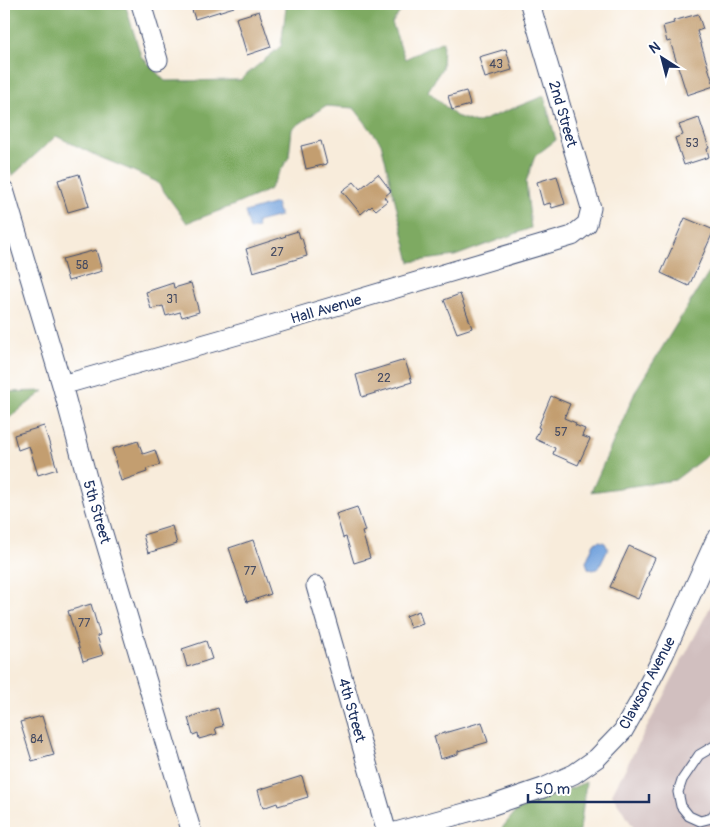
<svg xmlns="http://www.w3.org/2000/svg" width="720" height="837" font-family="Pangolin,sans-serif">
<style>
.industrial{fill:#d1bfbf}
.forest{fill:#7eaa62;stroke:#4c6c60}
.water{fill:#73a3dd;stroke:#47699e}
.building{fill:#c39e6f}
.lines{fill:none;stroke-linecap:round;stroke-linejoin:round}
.service-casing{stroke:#3c4b71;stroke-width:11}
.minor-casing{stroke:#3c4b71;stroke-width:21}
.service{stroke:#fff;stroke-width:9}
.minor{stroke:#fff;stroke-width:19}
.labels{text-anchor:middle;stroke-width:4.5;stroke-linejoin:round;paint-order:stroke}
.number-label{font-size:12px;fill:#454b62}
.street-label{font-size:15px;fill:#1b2f5e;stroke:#fff}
</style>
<rect width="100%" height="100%" fill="#fff"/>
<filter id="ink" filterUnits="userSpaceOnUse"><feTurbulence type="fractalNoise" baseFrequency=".02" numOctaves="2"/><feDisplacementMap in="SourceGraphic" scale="10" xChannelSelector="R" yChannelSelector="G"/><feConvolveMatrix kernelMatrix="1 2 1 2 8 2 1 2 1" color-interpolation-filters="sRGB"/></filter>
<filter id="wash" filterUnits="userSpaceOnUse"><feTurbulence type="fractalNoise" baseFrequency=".0096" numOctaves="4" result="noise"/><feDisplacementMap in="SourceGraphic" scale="20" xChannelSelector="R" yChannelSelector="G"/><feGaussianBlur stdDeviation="1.12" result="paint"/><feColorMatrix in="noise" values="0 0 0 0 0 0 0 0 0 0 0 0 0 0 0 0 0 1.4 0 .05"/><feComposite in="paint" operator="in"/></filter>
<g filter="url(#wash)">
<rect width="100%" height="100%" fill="#f8ecdb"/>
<!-- industrial -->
<path class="industrial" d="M716 596V833H637L612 794Z"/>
<!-- forest -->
<path class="forest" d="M4 4H75L77 6 126 7 141 56 165 81 240 80 281 46 286 8 284 4H406L392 23 405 59 443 41 442 68 428 91 456 116 476 123 544 96 556 140 535 156 526 182 531 228 455 256 410 262 381 143 354 108 325 106 292 129 289 157 269 190 232 206 187 223 157 182 131 170 97 156 56 136 12 176 4 148Z
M716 262V449L675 480 591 492 636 390 689 304Z
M44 391 4 422V392Z
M4 543 6 626 4 627Z
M586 782 580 830 578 833H498L516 811Z"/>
<!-- water -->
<path class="water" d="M276 203 280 216 257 222 258 228 250 230 245 212Z
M600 541 605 543 608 549 599 568 593 570 588 568 586 562 594 543Z"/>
<g id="blocks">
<!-- building -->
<path class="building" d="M190 4H233L234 7 195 19Z
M259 11 271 47 247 55 236 18Z
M698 14 703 29 697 31 714 86 687 95 670 41 667 42 663 26 674 23 673 21Z
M506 49 512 70 485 78 479 57Z
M466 91 470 105 452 110 448 96Z
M699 118 709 148 707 149 709 157 684 165 675 138 683 135 679 125Z
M321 141 327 164 306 169 301 146Z
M79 174 89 206 68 212 58 180Z
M378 174 391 191 384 197 387 201 376 210 372 206 370 208 369 207 361 214 342 191 354 182 360 189Z
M557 176 565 204 552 208 550 203 543 205 537 182Z
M685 218 714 230 689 286 661 273Z
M298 231 300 238H302L307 256 253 272 246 249 286 236 285 235Z
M96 250 102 271 68 281 62 259Z
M173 283 174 288 191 283 199 312 182 317 180 312 166 316 163 306 151 309 146 292Z
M460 294 472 328 457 333 444 300Z
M405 360 412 382 362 397 356 375Z
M551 396 570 404 564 418 576 423 575 425 585 429 582 436 590 439 578 465 553 454 555 448 535 439 540 428 538 427Z
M44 426 57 469 38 475 29 446 18 450 14 435Z
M138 441 143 454 155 450 160 465 146 469 147 472 121 481 115 461H116L112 449Z
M357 507 365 531 362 532 370 558 354 563 346 537 343 538 336 514Z
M172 526 177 544 148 553 143 535Z
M253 540 271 594 247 602 229 548Z
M629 546 655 558 648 574H649L638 599 610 587Z
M91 604 100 635 97 636 103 655 83 661 68 611Z
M419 611 423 624 410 628 406 616Z
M206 641 212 659 187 667 182 649Z
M218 708 223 726 215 728 217 734 199 739 198 733 193 735 188 718 193 717V716Z
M42 716 54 755 32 761 20 722Z
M482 722 488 742 458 751V754L440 759 434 736Z
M302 776 308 797 278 806 277 803 263 808 258 790Z"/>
</g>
</g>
<g filter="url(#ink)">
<use href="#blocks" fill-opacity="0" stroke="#3c4b71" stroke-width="1"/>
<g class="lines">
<defs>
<path id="service" d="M716 745 699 755 682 780 678 792 681 806 689 816 700 821 712 818 716 811"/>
<path id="minor" d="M141 4 158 60
M4 190 62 385 93 500 192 833
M62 385 251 331 572 236 587 224 591 208 530 4
M316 586 387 833
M392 833 490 806 543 788 574 774 597 758 623 731 640 701 664 654 716 539"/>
</defs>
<!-- service casing -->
<use href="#service" class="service-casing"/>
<!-- minor casing -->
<use href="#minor" class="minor-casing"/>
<!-- service -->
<use href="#service" class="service"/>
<!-- minor -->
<use href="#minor" class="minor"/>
</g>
</g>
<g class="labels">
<!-- number labels -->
<g class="number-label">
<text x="496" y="68">43</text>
<text x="692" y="147">53</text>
<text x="277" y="256">27</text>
<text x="82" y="269">58</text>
<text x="172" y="303">31</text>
<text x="384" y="382">22</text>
<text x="561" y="436">57</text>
<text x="250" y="575">77</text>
<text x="84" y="627">77</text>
<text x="37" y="743">84</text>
</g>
<!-- street labels -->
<g class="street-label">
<text transform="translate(563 114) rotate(74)" y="5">2nd Street</text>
<text transform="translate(326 309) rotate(-16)" y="5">Hall Avenue</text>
<text transform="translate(97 512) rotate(74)" y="5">5th Street</text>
<text transform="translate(647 683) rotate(-62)" y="5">Clawson Avenue</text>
<text transform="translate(352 710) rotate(74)" y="5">4th Street</text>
</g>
</g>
<!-- margin -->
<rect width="720" height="837" fill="none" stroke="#fff" stroke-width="20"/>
<!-- north arrow -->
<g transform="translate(662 58) rotate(324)" stroke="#ffffff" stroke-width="4" paint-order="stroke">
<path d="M0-4L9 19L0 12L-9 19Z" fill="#1b2f5e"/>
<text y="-8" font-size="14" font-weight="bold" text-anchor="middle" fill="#1b2f5e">N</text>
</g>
<!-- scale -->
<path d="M528 794v8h121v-8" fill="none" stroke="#1b2f5e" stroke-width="2.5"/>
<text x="535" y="794" font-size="15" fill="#1b2f5e" stroke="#ffffff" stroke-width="4" paint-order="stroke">50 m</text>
</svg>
